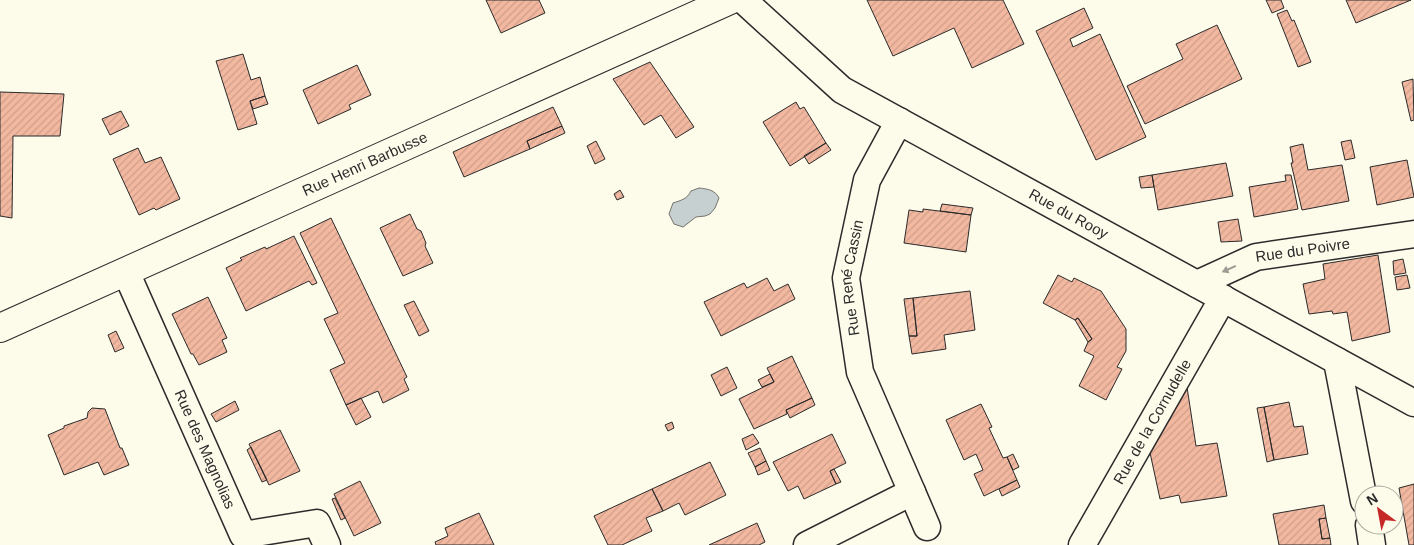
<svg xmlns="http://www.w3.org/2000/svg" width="1414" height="545" font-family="Arial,sans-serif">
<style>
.water{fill:#c7d0d0;stroke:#74746e}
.building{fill:url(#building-hatch);stroke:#2b2b2b}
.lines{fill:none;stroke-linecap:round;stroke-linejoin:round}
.minor-casing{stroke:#2b2b2b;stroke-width:29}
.secondary-casing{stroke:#2b2b2b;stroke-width:30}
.minor{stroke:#fdfbea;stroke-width:26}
.secondary{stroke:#fdfbea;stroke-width:28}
.oneway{fill:#9e9d94}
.labels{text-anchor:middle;stroke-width:4;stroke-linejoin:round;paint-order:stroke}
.street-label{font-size:15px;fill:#2b2b2b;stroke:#fdfbea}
</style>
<defs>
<pattern id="building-hatch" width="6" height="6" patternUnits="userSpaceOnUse" patternTransform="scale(1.25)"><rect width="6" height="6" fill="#f2b8a0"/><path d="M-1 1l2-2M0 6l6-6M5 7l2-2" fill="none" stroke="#d09e8a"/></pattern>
</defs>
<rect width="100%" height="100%" fill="#fdfbea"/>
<!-- water -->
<path class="water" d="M699 188C708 189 715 190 719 198L715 208 710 214 705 216 696 217 683 227 674 224 669 214 673 203C682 200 687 199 691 191Z"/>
<!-- building -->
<path class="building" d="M486 0H539L545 13 501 33Z
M867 0H1003L1024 44 972 68 954 28 893 56Z
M1266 0H1281L1284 8 1272 13Z
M1346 0H1411L1356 23Z
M1084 8 1093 28 1070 39 1073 47 1100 34 1146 137 1096 160 1036 31Z
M1287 10 1292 21 1294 20 1311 62 1298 67 1277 14Z
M1217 25 1242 79 1145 124 1127 86 1183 59 1176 44Z
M243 54 251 80 260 77 265 96 250 101 257 124 238 130 216 61Z
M650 62 694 127 676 138 661 115 644 125 613 79Z
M357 65 371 95 349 105 351 109 318 124 303 90Z
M1413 79 1414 120 1411 121 1402 82Z
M0 92 64 94 60 136H13L12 218 0 216Z
M265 96 268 104 253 109 250 101Z
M796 102 800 109 804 107 826 143 790 166 763 122Z
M553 107 562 126 527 141 530 149 464 177 453 152Z
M121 111 129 126 110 135 102 119Z
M562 126 565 133 530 149 527 141Z
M1351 140 1355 158 1345 160 1341 142Z
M596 141 605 159 595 164 587 146Z
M826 143 831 150 809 164 804 156Z
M1303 144 1308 170 1342 165 1349 201 1302 210 1291 163H1293L1290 147Z
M138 148 145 163 161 157 180 199 156 210 154 208 139 215 113 159Z
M1407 160 1414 197 1377 205 1370 167Z
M1226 163 1233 196 1158 210 1152 175Z
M1152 175 1154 187 1141 188 1139 177Z
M1285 175H1291L1298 209 1254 217 1249 187 1286 181Z
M620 190 624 197 617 200 614 194Z
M942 204 973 208 971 215 940 211Z
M923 209 971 215 966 252 904 243 909 210 923 212Z
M410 214 417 229 421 231 426 243 425 246 433 263 403 276 380 228Z
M331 218 407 377 404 379 409 390 383 403 378 391 346 405 330 370 345 363 324 319 338 313 300 233Z
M1238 219 1242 241 1221 242 1218 222Z
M294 236 317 283 312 285 309 281 246 311 226 268 242 260 240 258 265 247 266 249Z
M1378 255 1390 332 1352 341 1347 312 1333 314 1332 311 1309 314 1303 284 1325 279 1323 264Z
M1403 259 1406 273 1394 275 1393 261Z
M1058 275 1072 282 1074 278 1101 291 1126 329V351L1117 367 1122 369 1106 400 1079 386 1094 356 1084 351 1088 342 1092 339 1078 318 1075 320 1043 303Z
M1407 275 1410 288 1397 290 1395 277Z
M767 278 774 291 788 284 795 299 721 336 704 302 744 283 747 288Z
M970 291 975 330 944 335 946 349 912 354 909 336H917L913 298Z
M208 297 227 338 222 340 227 352 199 365 193 354H191L172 314Z
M913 298 917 336H909L904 299Z
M414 301 429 331 419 336 404 305Z
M1078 318 1092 339 1088 342 1075 320Z
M116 331 124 348 115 352 108 335Z
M792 356 812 398 786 410 787 414 754 429 739 399 774 382 767 368Z
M727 367 737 388 721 396 711 375Z
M770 374 774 382 762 387 758 380Z
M1187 387 1196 446 1217 443 1227 496 1181 503 1179 495 1160 499 1149 448Z
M361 398 371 417 356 425 346 405Z
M812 398 815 405 790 418 786 410Z
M235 401 239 410 216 422 211 414Z
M1289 402 1294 427 1303 426 1308 454 1274 460 1264 407Z
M981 404 992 427 989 428 1003 458 1007 457 1017 480 984 496 974 474 983 470 976 454 964 460 946 420Z
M1264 407 1274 460 1267 462 1257 408Z
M92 408 105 409 120 448H122L129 465 104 475 98 462 64 475 48 435 64 428V426L87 418 88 412Z
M672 422 674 428 668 431 665 425Z
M280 430 300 471 269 485 249 444Z
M753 434 759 443 746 450 742 439Z
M832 434 846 463 830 471 836 484 804 499 798 486 788 491 773 462Z
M251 447 267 480 262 482 247 450Z
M760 448 766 461 755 467 748 453Z
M1013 454 1019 467 1013 470 1007 457Z
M766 461 770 470 758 475 755 467Z
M710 462 726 495 685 515 679 503 663 511 652 489Z
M834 469 841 482 836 484 830 471Z
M1017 480 1020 487 1002 496 999 489Z
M360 481 381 523 354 536 334 494Z
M1414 484V545H1409L1399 488Z
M652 489 663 511 646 518 652 531 622 545H608L594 516Z
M335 498 345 518 341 520 332 499Z
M1324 505 1326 518 1319 519 1322 539 1330 538 1331 545H1279L1273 514Z
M479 513 494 545H436L435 542 448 536 445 528Z
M1326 518 1330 538 1322 539 1319 519Z
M757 523 765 542 759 545H709Z"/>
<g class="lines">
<defs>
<g id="minor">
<path id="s1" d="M743 0 842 90 1414 403"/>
<path id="s2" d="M126 272 243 535 317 523 327 545"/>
<path id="s3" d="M1197 284 1256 257 1414 234"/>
<path d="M1337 361 1364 501"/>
<path d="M912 492 927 527"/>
<path d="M1369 525 1372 545"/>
<path id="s4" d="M807 545 912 492 860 372 846 278 867 180 899 121"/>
<path id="s5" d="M1082 545 1223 298"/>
</g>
<g id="secondary">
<path id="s6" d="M0 328 730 0"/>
</g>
</defs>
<!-- minor casing -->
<use href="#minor" class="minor-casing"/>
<!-- secondary casing -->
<use href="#secondary" class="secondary-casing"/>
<!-- minor -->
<use href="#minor" class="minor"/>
<!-- secondary -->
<use href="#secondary" class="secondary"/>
</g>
<!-- one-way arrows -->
<defs><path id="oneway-solid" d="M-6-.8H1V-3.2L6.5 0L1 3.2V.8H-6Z" transform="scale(1.25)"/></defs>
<use class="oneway" href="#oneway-solid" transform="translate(1229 269) rotate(156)"/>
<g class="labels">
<!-- street labels -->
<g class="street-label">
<text dy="5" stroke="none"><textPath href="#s6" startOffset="400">Rue Henri Barbusse</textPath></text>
<text dy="5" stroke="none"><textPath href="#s1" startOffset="392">Rue du Rooy</textPath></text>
<text dy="5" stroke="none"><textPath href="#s3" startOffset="112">Rue du Poivre</textPath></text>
<text dy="5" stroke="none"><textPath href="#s4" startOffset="344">Rue René Cassin</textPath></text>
<text dy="5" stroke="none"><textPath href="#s5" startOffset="142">Rue de la Cornudelle</textPath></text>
<text dy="5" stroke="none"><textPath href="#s2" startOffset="194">Rue des Magnolias</textPath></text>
</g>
</g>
<!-- north arrow -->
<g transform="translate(1379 510) rotate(328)"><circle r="24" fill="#fdfbea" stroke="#a9a89e"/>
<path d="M0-4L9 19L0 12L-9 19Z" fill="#c62828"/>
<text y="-8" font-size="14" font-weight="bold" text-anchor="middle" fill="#2b2b2b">N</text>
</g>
</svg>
